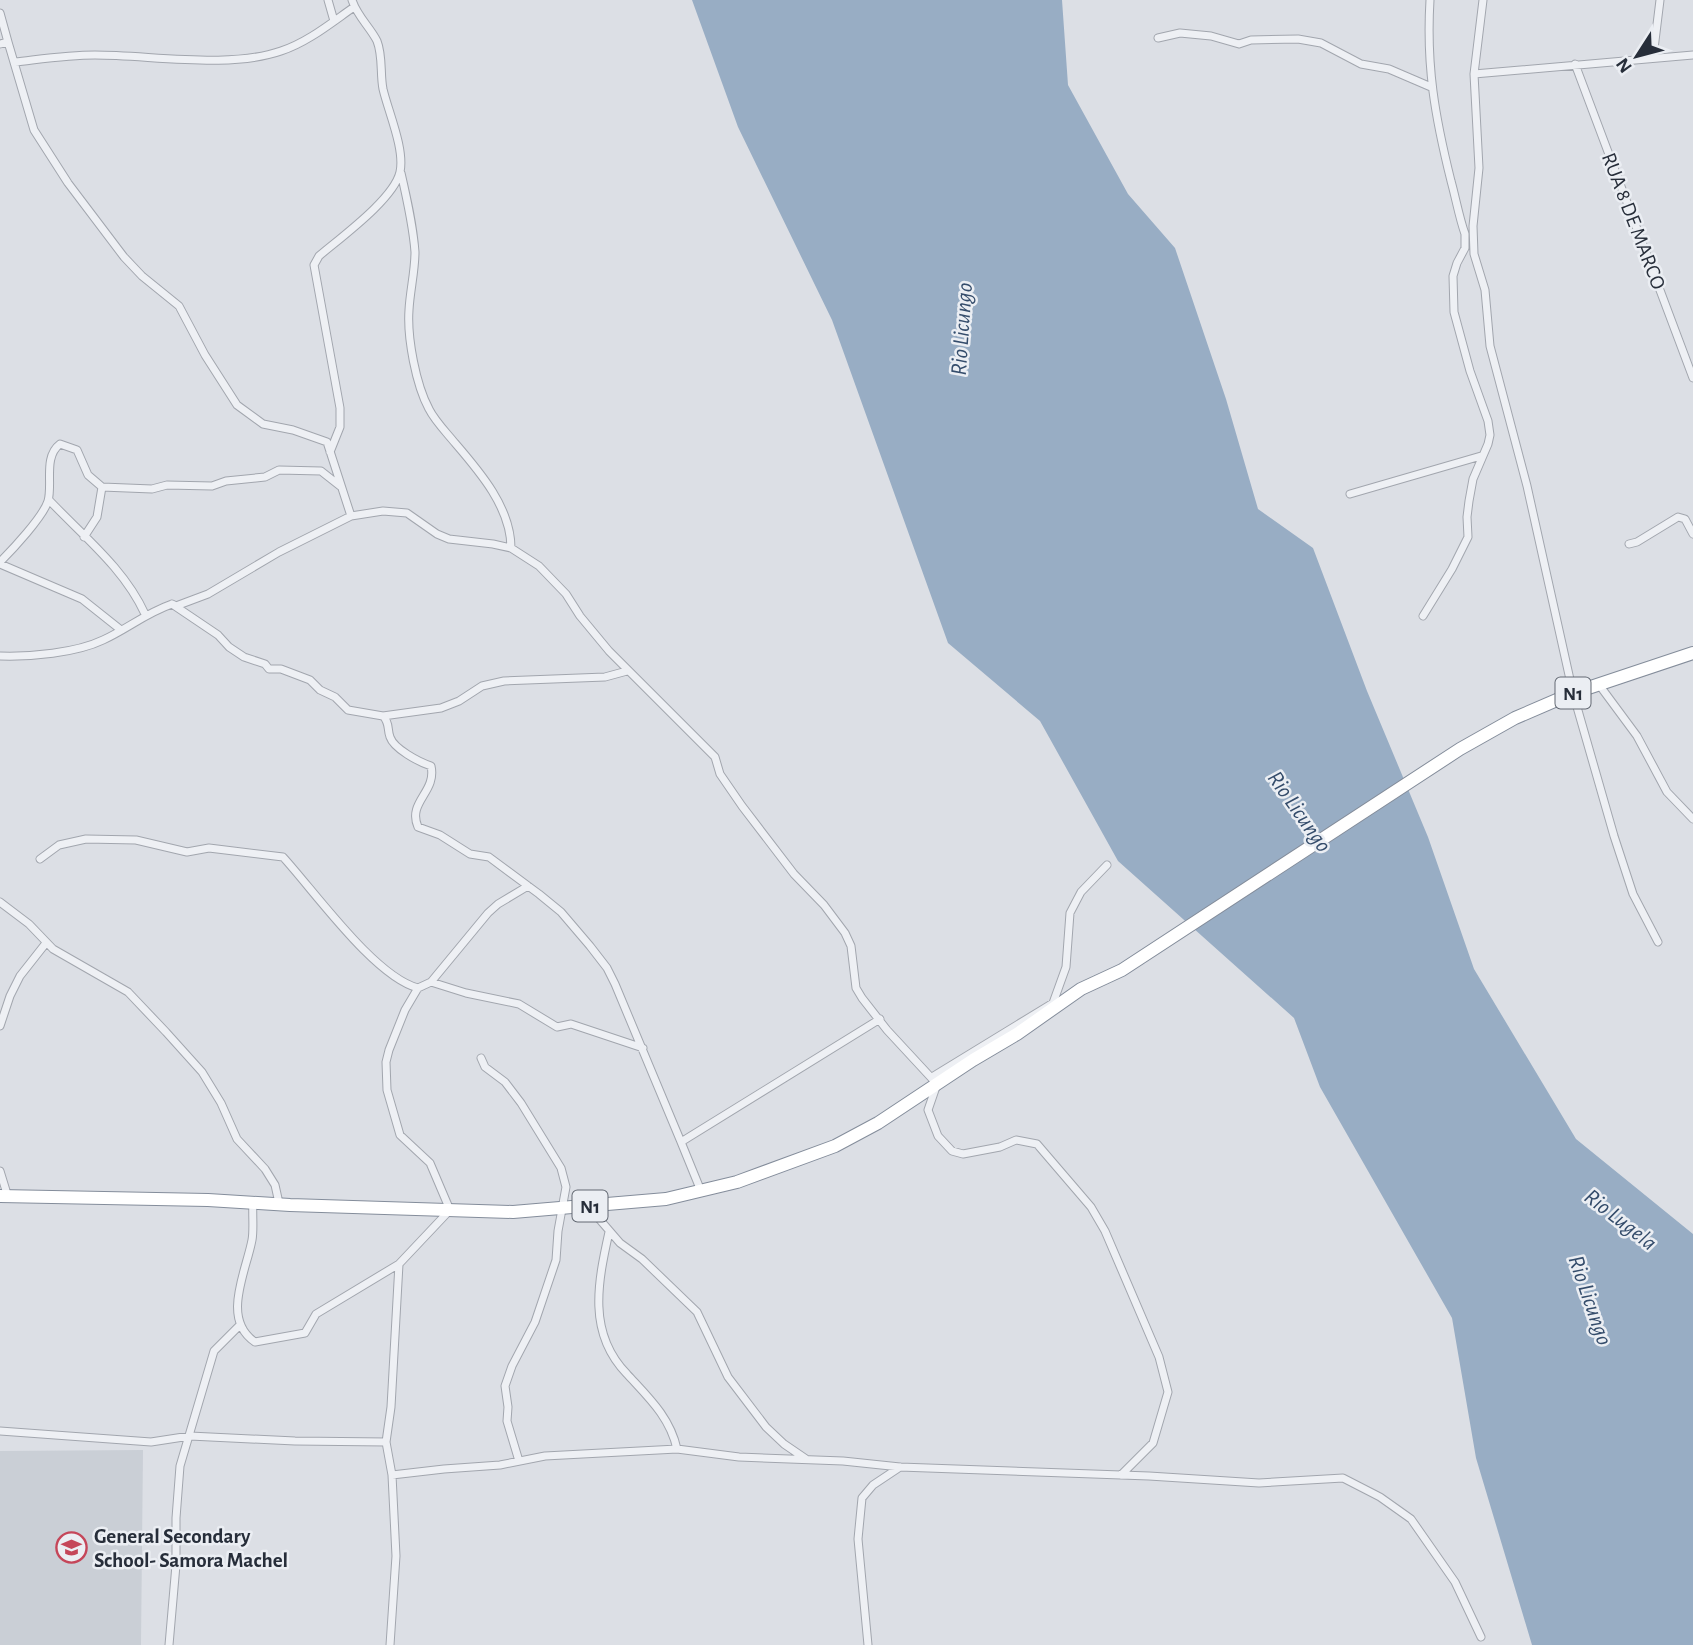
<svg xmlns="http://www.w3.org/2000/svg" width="1693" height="1645" font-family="'Alegreya Sans',sans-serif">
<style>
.built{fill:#cacfd6}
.water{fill:#98adc4}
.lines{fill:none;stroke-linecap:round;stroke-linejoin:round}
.street-casing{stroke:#a2a6ae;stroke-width:9}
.highway-casing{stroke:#848d9b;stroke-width:14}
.street{stroke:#eef0f4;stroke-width:7}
.highway{stroke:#fff;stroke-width:12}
.labels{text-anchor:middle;stroke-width:5;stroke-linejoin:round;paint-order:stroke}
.shield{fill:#ebeef3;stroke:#626872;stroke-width:2}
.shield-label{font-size:19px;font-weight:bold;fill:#272e3a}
.street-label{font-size:21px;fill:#272e3a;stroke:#ebeef3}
.poi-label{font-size:21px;font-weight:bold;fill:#272e3a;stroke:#ebeef3;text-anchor:start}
.water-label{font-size:23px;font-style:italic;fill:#344c6b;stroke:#ebeef3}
</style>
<rect width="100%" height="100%" fill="#dcdfe5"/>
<!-- built -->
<path class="built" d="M143 1450 141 1645H0V1451Z"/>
<!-- water -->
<path class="water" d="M692 0H1062L1068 85 1128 194 1175 248 1226 399 1258 509 1313 548 1367 691 1428 837 1474 969 1576 1139 1693 1234V1645H1532L1476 1458 1452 1318 1320 1087 1294 1018 1118 861 1040 721 948 643 832 320 738 127Z"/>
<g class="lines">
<defs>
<path id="street" d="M328 0 334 21
M1483 0 1474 74 1479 168 1473 226 1474 254 1485 290 1490 346 1527 486 1573 693 1614 836 1633 894 1658 942
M0 13 8 42
M1158 38 1180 33 1211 36 1239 44 1251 40 1298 39 1321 43 1361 64 1389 69 1431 87
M0 44 8 42 34 130 68 183 124 257 142 276 179 306 205 355 237 405 263 424 293 430 327 442 351 516 383 511 407 513 437 534 449 539 493 544 511 548 539 566 566 594 580 616 609 651 715 757 720 774 742 806 794 874 824 905 845 933 851 946 856 988 862 998 887 1030 937 1084 928 1110 938 1136 952 1151 963 1154 1000 1147 1016 1140 1037 1144 1091 1207 1105 1231 1159 1357 1168 1392 1153 1443 1121 1475
M1653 57 1660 0
M15 62C42 59 68 55 95 55 150 55 230 69 281 51 308 42 331 23 354 7
M1575 64 1693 378
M1474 74 1693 55
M401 173C407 199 413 225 415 252 415 271 410 291 409 310 407 338 416 385 429 409 435 421 446 432 455 443 480 472 511 508 511 548
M330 452 340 427V408L314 265 319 256C340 238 394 199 400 172 405 149 388 111 383 89 380 74 383 56 377 41 370 27 357 16 352 0
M102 487 152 489 167 485 212 486 226 481 265 477 279 470 321 471 340 486
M1350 494 1481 456
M49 500C83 536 124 568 145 614
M1629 544 1637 542 1678 517 1685 519 1693 534
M0 562C12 550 43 517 48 501 53 484 43 457 60 444L77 450 88 475 102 487 97 517 84 537
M0 564 82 599 121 630
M172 604 218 635 229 647 244 657 265 664 269 669H281L310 680 320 690 335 697 348 710 383 716C390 723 387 729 390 737 394 749 419 762 431 766 437 792 407 802 418 827L440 835 470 854 489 857 539 894 561 912 590 946 607 968 615 984 681 1142 880 1019
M1423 616 1452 569 1468 537 1467 517 1469 501 1473 479 1488 444 1490 435 1488 421 1470 371 1454 312 1453 276 1457 263 1465 248V234C1459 217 1456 199 1451 181 1435 117 1426 66 1430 0
M0 656C30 657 76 653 103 640 127 629 146 613 172 604L176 606 208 594 279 552 351 516
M1600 686 1637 736 1667 792 1693 819
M383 716 441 708 459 701 482 686 504 681 605 677 627 671
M40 859 59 845 86 839 136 840 187 852 209 848 283 857C315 892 375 977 418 988L431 982 488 913 498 904 528 886
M0 902 29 924 53 949 128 992 166 1032 202 1072 221 1103 237 1139 265 1169 275 1185 279 1203
M431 982 466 993 519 1004 557 1027 571 1024 643 1048
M418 988 405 1010 389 1050 386 1062 387 1090 400 1135 430 1163 450 1210 399 1264 391 1407 386 1442 392 1475 444 1469 500 1465 545 1456 677 1449 739 1457 843 1461 900 1467 1149 1476 1259 1483 1343 1478 1380 1497 1411 1519 1455 1582 1481 1637
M0 1026 10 996 20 976 46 943
M481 1058 485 1067 505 1082 521 1103 561 1168 566 1187 558 1231 556 1260 535 1322 512 1366 505 1386 508 1407 507 1421 519 1461
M932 1077 1053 1003 1066 967 1070 913 1081 892 1107 865
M681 1142 701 1191
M0 1171 8 1197
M253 1202C252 1214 254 1229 252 1240 246 1272 221 1319 255 1342L305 1333 316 1314 399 1264
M588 1206 620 1243 642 1259 697 1312 728 1377 766 1427 784 1444 806 1459
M609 1232C598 1282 587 1333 627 1374 648 1397 670 1417 677 1449
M0 1431 151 1442 190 1436 295 1441 386 1442
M169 1645 176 1565V1518L180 1466 214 1351 240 1325
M390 1645 396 1556 392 1475
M868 1645 858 1539 862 1498 873 1485 900 1467"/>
<path id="highway" d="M0 1196 208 1200 290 1205 513 1212 666 1199 737 1182 835 1146 878 1123 973 1060 1017 1034 1081 989 1122 970 1460 749 1515 718 1573 693 1693 653"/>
</defs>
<!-- street casing -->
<use href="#street" class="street-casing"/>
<!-- highway casing -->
<use href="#highway" class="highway-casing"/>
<!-- street -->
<use href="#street" class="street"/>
<!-- highway -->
<use href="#highway" class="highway"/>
</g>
<!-- icons -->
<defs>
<symbol id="school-ring" viewBox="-11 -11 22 22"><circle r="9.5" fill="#ebeef3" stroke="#c54659" stroke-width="1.5"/><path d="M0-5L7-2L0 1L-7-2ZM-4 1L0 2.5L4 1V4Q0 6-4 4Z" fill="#c54659"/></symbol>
</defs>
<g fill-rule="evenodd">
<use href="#school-ring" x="54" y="1530" width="35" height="35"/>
</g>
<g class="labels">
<!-- shield labels -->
<g class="shield">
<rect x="1555.5" y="677.5" width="35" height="31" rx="5"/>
<rect x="572.5" y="1190.5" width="35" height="31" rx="5"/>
</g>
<g class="shield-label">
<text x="1573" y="700">N1</text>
<text x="590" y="1213">N1</text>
</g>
<!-- street labels -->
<g class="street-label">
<text transform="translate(1634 221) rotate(69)" y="7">RUA 8 DE MARCO</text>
</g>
<!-- poi labels -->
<g class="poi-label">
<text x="94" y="1543">General Secondary<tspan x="94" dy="24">School- Samora Machel</tspan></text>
</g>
<!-- water labels -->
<g class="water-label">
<text transform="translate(961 329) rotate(-86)" y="8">Rio Licungo</text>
<text transform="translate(1300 811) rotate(55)" y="8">Rio Licungo</text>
<text transform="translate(1621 1219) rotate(38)" y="8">Rio Lugela</text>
<text transform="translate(1591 1300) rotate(71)" y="8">Rio Licungo</text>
</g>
</g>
<!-- north arrow -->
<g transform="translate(1637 56) rotate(234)" stroke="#ebeef3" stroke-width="5" paint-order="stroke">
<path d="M0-5L12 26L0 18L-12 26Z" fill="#272e3a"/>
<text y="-10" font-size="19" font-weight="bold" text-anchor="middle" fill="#272e3a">N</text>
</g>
</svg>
